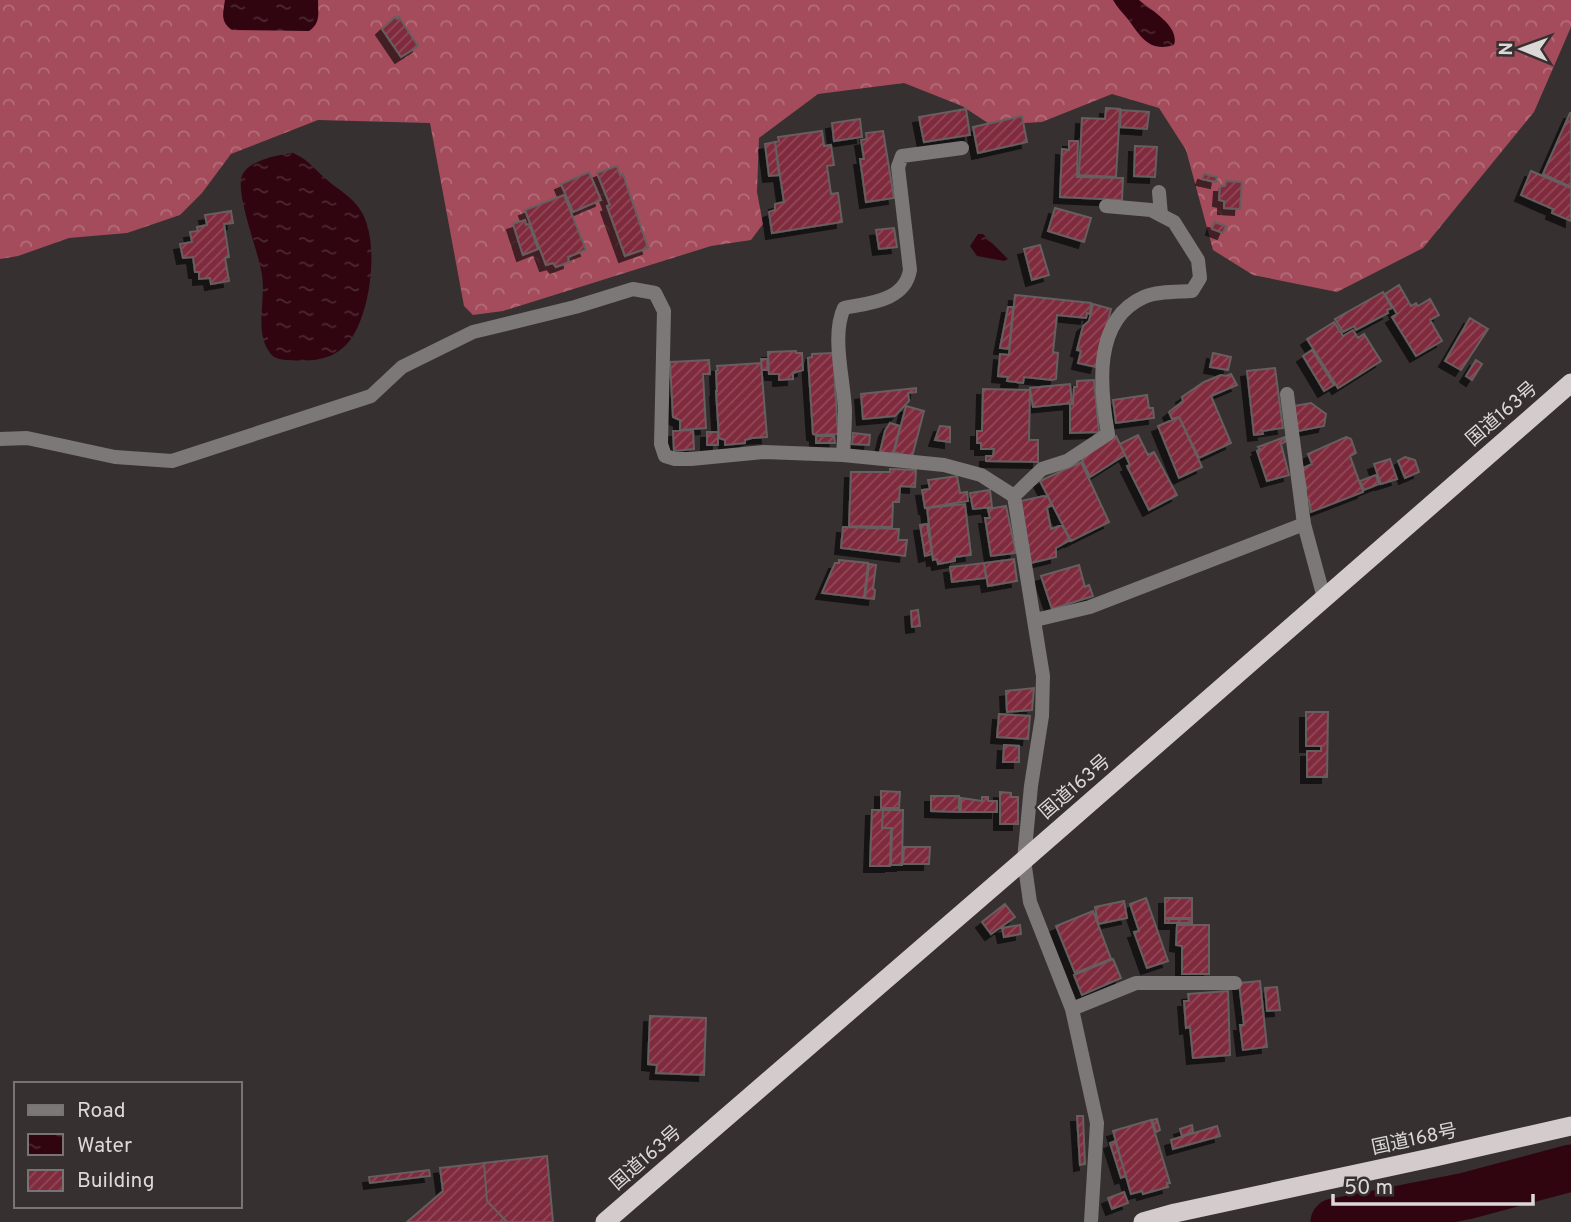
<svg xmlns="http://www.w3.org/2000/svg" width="1571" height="1222" font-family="Overpass,'Noto Sans JP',sans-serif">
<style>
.forest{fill:url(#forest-crowns)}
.water{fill:url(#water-ripples)}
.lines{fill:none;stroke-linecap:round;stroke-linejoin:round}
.river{stroke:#300510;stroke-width:47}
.building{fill:url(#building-hatch);stroke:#665e5f;stroke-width:2;filter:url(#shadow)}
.service{stroke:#7c7878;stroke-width:14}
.minor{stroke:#7c7878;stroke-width:14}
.trunk{stroke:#d4cccc;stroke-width:19}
.labels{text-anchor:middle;stroke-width:5;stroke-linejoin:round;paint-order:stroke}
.street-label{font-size:19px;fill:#dcd8d8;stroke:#373031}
</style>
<defs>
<pattern id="forest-crowns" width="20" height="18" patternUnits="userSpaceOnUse" patternTransform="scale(1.75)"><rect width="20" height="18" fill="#a44c5c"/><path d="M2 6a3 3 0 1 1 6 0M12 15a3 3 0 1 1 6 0" fill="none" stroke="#b46d7a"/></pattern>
<pattern id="water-ripples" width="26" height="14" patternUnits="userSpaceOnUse" patternTransform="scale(1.75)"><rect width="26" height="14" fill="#300510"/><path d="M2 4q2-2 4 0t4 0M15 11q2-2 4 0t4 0" fill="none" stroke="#4d2932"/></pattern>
<pattern id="building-hatch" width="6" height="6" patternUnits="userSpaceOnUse" patternTransform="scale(1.75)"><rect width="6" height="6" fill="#7f2b3d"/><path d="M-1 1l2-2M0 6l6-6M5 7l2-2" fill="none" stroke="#914958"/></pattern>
<filter id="shadow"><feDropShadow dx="-6" dy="6" stdDeviation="0" flood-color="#0009"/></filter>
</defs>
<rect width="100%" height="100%" fill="#373031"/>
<!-- forest -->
<path class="forest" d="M0 0H1571V27L1534 112 1423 248 1337 292 1253 275 1213 250 1186 150 1159 108 1112 94 1042 122 991 125 962 106 904 83 818 94 759 138 757 192 763 224 751 240 711 246 503 311 473 315 464 306 430 123 318 120 231 154 202 193 180 215 127 233 69 238 18 256 0 259Z"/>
<!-- water -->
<path class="water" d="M225 0H318C318 13 321 23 309 31L232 30C220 22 223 13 225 0Z
M1113 0H1139C1152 11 1180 26 1174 45 1148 53 1140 35 1127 18 1122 12 1117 7 1113 0Z
M293 153C308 159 314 169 326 179 338 190 352 196 361 211 380 241 371 311 351 339 336 360 313 362 289 360 282 360 274 359 270 353 254 332 266 300 262 275 259 253 235 194 242 176 248 160 278 155 293 153Z
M978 234H983L1008 259 1004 261 977 256 970 246Z"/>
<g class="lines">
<!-- river -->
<path class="river" d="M1334 1222 1466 1196 1571 1168"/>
</g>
<!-- building -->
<path class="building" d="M395 17 397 19 399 17 418 46 401 57 382 29Z
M1106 108 1120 109 1116 177 1079 175 1082 118 1105 119Z
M966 109 970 135 924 142 919 117Z
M1121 110 1149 112 1147 129 1120 127Z
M1570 113H1571V187L1543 174Z
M1022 116 1027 142 978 153 973 127Z
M860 119 862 137 834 141 832 123Z
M822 131 824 146 831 145 834 165 827 166 831 194 838 193 842 222 772 233 769 212 775 210V204L784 202 775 142 779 141 778 137Z
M883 131 894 198 866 202 860 159H864L861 140 867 139 866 133Z
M1069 141H1078L1077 177 1123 178 1122 200 1060 197 1062 149 1069 150Z
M775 142 779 175 769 176 765 144Z
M1135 146 1157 147 1155 177 1134 176Z
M617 166 620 175 623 174 648 248 625 256 607 206 610 205 597 173Z
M1531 171 1571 188V221L1552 213 1553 209 1521 195Z
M589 172 601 200 573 212 561 184Z
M1204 174 1217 177 1216 182 1202 179Z
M1226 181 1242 182 1240 209 1224 208V201L1219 200 1220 186H1225Z
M564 195 586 250 568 257 569 262 556 267 553 263 546 265 525 210Z
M1055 208 1091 218 1084 242 1048 231Z
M231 211 233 223 224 224 229 257 225 258 229 281 211 284 210 278 199 279V272H195L193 257 183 258 180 244 192 242 190 232 198 231 197 227 207 225 205 215Z
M525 220 526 225 529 224 538 249 523 255 513 224Z
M1214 222 1226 226 1223 233 1212 229Z
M894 228 897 247 879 249 876 230Z
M1040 245 1049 275 1032 280 1024 249Z
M1399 285 1411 306 1416 303 1418 306 1430 299 1439 315 1430 320 1442 341 1416 356 1392 317 1397 314 1385 294Z
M1383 292 1392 308 1387 310 1388 313 1356 330 1354 326 1343 332 1335 319Z
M1015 295 1091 303 1090 314 1087 313 1086 318 1057 315 1053 352 1058 353 1056 379 1052 380 1024 377 1023 383 1007 381 1008 377 998 376 1000 354 1009 355Z
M1093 304 1111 309 1096 367 1078 363 1081 351 1077 350 1083 326 1089 321Z
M1008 307H1013L1009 349 1000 348Z
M1470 318 1488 329 1461 370 1445 361Z
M1334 322 1343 336 1353 330 1358 338 1364 334 1381 361 1338 388 1307 339Z
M1312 350 1334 385 1324 391 1303 356Z
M796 351V353H802L803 370 793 373V379L779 380V374H769L768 352Z
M833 353 838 434 816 435 813 434 808 358 812 357V354Z
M1213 353 1231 357 1228 370 1210 367Z
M761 359H767L768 370H762Z
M709 360 710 374H703L706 428 680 430V420L673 417 670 362Z
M1476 360 1482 364 1472 380 1466 376Z
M761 363 767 437 752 438 745 440V443L725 445V440L719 438 716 391H717L716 371 718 370 717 366Z
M1275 368 1283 428 1262 431 1263 434 1254 435 1247 371Z
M1231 374 1237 385 1211 396 1231 443 1199 458 1179 417 1172 419 1169 412 1183 401 1182 397 1204 382 1221 375 1226 376Z
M1094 380 1099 432 1070 433V404H1073L1074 387H1077V381Z
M1070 384 1072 403 1033 407 1030 388Z
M916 388V392L908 393 909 401 895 416 863 419 861 394Z
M983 389 1030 390 1029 440H1038V462L986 461V456H993L994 449H981V443H977V431H982Z
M1147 395 1149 408H1153L1154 418 1116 423 1113 400Z
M1311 403 1326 414 1324 426 1298 431 1294 406Z
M906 406 924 411 912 457 894 452Z
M1179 417 1202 467 1179 478 1158 426Z
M890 423 900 426 893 454 880 452 885 431Z
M940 426 950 427V442L935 440Z
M693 430 694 449 674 451 673 431Z
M707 432H718V445H707Z
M853 433 870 435 869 445 852 444Z
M1138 435 1148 455 1154 452 1177 495 1149 510 1127 466 1130 465 1120 444Z
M816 436H834L835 443H816Z
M1116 436 1125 455 1090 477 1081 458Z
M1285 437V442L1281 444 1289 475 1267 481 1257 451 1260 449 1258 447Z
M1346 437 1351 439 1356 453 1350 456 1363 492 1311 512 1309 500H1306L1303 491 1307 489 1301 469 1312 464 1308 454Z
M1405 457 1415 460 1419 472 1405 478 1398 461Z
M1390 459 1397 479 1381 484 1374 464Z
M1081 462 1109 522 1071 541 1040 481Z
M890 469 916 470 915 487 900 486 899 502H893L892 527 849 526 851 472H890Z
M1376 475 1379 484 1364 490 1360 481Z
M957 476 960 493 967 492 968 501 925 508 922 490 930 489 928 480Z
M990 490 992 507 973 509 970 493Z
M1044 496 1048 497 1052 505 1047 508 1051 529 1062 525 1070 540 1056 548V557L1031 563 1021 501Z
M965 504 971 555 955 557V561L938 564 937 559 933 560 927 508Z
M1006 506 1016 553 991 556 985 518H990L988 509Z
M927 524 932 554 925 556 920 525Z
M843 527 899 529 898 540H907L905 556 841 548Z
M1014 559 1017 581 988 586 984 563Z
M839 560 868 563 864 598 822 593 835 563H839Z
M984 563 986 578 952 582 950 567Z
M869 564 876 565 873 589 875 590 874 599 865 598Z
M1079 565 1085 587 1089 585 1093 596 1052 609 1041 576Z
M918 610 920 626 912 627 911 611Z
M1034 688 1032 710 1007 712 1006 691Z
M1306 712H1328L1327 777H1307V751H1321V746H1306Z
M999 714 1030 716 1028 739 997 737Z
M1004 745 1019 746V762H1003Z
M881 791 900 792 899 808H881Z
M1000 792 1011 793V797H1018V824H1000Z
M931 796H959V812L931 811Z
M982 797H988V801H997V812H961V798L982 801Z
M872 810H883L882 828H891L890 866H870Z
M883 810H903L902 865H891L892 828H882Z
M904 847H930L929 864H903Z
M1146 898 1168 961 1147 968 1134 932 1139 931 1130 904Z
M1165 898H1192V918H1165Z
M1124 901 1127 918 1098 924 1095 907Z
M1005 904 1015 917 991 934 982 922Z
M1093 911 1111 959 1075 973 1056 926Z
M1165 919H1192V923H1165Z
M1020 925 1021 934 1004 937 1002 928Z
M1177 925H1209V974H1182V946L1176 945Z
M1113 959 1121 978 1082 995 1074 975Z
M1260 981 1267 1047 1243 1050 1240 1025H1244L1239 983Z
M1277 987 1280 1010 1267 1011 1265 988Z
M1228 991 1230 1055 1193 1058 1190 1027 1186 1028 1184 1001H1189L1188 994Z
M650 1016 706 1018 704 1075 656 1073 657 1065 648 1064Z
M1077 1116H1083L1085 1164 1080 1165Z
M1157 1119 1160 1130 1156 1132 1152 1120Z
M1151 1120 1170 1183H1167L1168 1187 1143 1194 1142 1191 1131 1194 1113 1131Z
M1192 1125 1193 1132 1182 1136 1180 1129Z
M1217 1126 1220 1136 1173 1149 1171 1140Z
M1115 1141 1126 1176 1121 1178 1110 1143Z
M547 1156 553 1222H507L487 1201 484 1163Z
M484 1163 487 1201 507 1222H407L443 1191 440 1168Z
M429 1170 430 1176 370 1183 369 1177Z
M1124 1192 1128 1203 1112 1209 1108 1198Z"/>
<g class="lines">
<!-- service -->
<path class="service" d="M1159 192 1161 215
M1287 394 1304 524"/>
<!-- minor -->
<path class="minor" d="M0 439 27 438 115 457 172 461 371 396 402 367 473 332 575 307 633 289 655 293 664 311 661 444 665 456 675 459H691L764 452 843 455 944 465 981 475 1014 496 1043 676 1042 716 1031 786 1024 860 1030 902 1072 1009 1097 1123 1091 1222
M843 455C844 441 845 426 845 411 844 380 831 336 844 308 869 303 905 301 910 270L898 167 902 156 962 148
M1014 496 1042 469 1067 461 1108 434C1100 389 1092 320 1144 297 1157 291 1178 292 1192 291L1200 278 1198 260 1174 222 1151 210 1106 206
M1035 620 1090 607 1304 524 1324 598
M1072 1009 1136 983H1235"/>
<!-- trunk -->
<path class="trunk" d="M605 1222 1024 860 1571 383
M1143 1222 1175 1213 1435 1157 1571 1126"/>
</g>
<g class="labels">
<!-- street labels -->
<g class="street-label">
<text transform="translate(1501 413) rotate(-41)" y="7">国道163号</text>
<text transform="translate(1074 786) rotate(-41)" y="7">国道163号</text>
<text transform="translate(1414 1138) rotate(-12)" y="7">国道168号</text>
<text transform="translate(645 1157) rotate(-41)" y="7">国道163号</text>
</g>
</g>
<!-- legend -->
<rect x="14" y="1082" width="228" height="126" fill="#373031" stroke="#797374" stroke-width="2"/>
<rect x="28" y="1105" width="35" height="10" fill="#7c7878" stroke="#797374" stroke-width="2"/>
<text x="77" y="1117" font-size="21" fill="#dcd8d8">Road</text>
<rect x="28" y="1134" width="35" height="21" fill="url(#water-ripples)" stroke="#797374" stroke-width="2"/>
<text x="77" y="1152" font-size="21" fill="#dcd8d8">Water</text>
<rect x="28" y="1170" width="35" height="21" fill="url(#building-hatch)" stroke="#797374" stroke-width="2"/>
<text x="77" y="1187" font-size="21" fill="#dcd8d8">Building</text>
<!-- north arrow -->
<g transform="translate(1522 49) rotate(271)" stroke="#373031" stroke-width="5" paint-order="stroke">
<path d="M0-5L12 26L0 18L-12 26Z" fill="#dcd8d8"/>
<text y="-10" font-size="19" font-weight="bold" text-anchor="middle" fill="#dcd8d8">N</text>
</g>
<!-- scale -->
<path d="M1333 1194v10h200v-10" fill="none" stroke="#dcd8d8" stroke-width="3.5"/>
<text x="1344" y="1194" font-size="21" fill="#dcd8d8" stroke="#373031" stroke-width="5" paint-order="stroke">50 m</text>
</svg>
